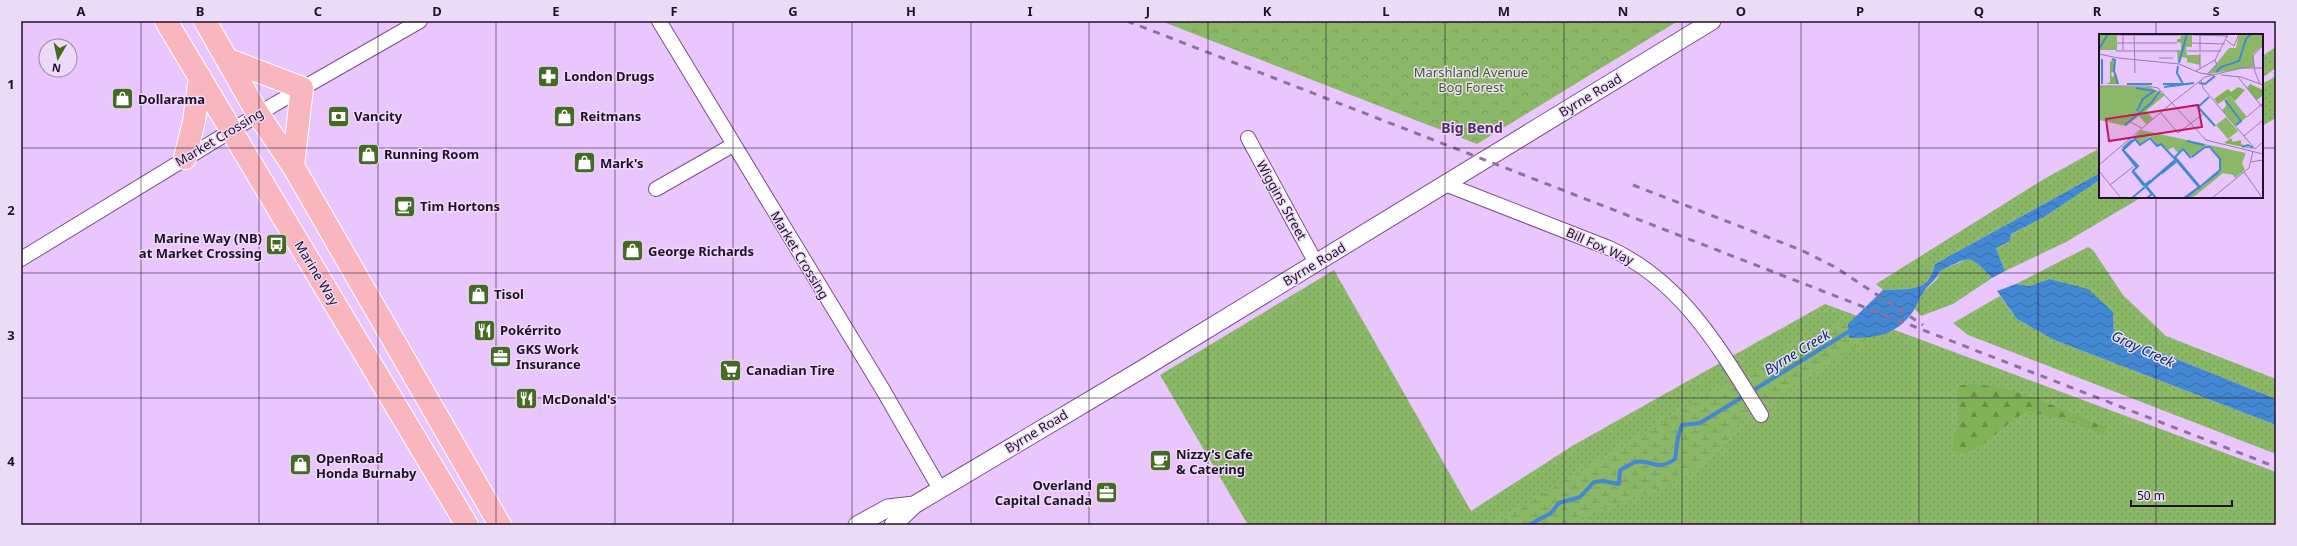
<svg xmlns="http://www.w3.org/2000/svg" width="2297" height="546" font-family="'Noto Sans',sans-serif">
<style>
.grass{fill:url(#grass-dots)}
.forest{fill:url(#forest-firs)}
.wetland{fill:url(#wetland-marsh)}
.park{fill:url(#park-crowns)}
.water{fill:url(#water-waves)}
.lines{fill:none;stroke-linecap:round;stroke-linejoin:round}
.stream{stroke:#4388d2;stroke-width:4}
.minor-casing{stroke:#78508f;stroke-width:16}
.tertiary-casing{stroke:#78508f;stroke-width:19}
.primary-casing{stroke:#fff;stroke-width:24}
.minor{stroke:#fff;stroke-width:14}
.tertiary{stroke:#fff;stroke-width:17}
.primary{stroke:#f9b6bf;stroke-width:22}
.rail{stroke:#8d729c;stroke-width:3;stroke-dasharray:7 7;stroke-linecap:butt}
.grid{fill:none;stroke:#21102a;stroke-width:1;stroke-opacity:0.55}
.labels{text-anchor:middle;stroke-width:3;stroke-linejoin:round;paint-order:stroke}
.park-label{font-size:13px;fill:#406022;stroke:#ecdbf7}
.poi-label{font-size:13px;font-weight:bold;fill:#21102a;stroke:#ecdbf7;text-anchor:start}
.street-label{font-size:13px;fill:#21102a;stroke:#ecdbf7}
.neighbourhood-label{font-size:14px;font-weight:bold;fill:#542d69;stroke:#ecdbf7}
.water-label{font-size:14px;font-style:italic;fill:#003362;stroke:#ecdbf7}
.inset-river{fill:none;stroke:#4388d2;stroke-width:2}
.inset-road{fill:none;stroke:#997da9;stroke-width:1}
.view{fill:#c2185b;fill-opacity:0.15;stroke:#c2185b;stroke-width:2}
.inset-edge{fill:none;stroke:#21102a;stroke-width:2}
.neatline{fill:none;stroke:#21102a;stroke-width:1.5}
.grid-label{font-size:13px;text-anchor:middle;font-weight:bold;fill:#21102a}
</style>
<defs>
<pattern id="grass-dots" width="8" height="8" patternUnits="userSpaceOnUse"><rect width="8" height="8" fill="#8bb867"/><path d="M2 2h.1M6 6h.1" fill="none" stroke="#789d5a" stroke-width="1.8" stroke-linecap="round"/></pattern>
<pattern id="forest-firs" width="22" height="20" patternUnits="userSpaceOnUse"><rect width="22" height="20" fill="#80b257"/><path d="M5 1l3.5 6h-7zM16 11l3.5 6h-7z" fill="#688f48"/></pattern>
<pattern id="wetland-marsh" width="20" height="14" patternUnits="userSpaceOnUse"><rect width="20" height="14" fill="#8bb867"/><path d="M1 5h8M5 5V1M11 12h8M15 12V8" fill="none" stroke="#789d5a"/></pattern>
<pattern id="park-crowns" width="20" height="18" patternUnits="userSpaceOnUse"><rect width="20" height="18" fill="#8bb867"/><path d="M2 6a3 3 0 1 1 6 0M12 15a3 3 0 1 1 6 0" fill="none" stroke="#789d5a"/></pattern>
<pattern id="water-waves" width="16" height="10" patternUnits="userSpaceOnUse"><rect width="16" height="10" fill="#4388d2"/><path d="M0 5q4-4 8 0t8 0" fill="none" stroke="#386eab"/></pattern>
</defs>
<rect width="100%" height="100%" fill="#e9c6fe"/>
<!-- grass -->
<path class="grass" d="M2276 47V68L2262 78V56Z
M2276 76V118L2262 126V84Z
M2100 148V173L1935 264C1929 294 1908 288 1883 290L1876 284 2044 179Z
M2100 180V197H2142L2066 242 2005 271 1996 248 2010 241 2011 234 2044 217Z
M2088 247 2093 250 2123 295 2166 336 2276 379V399L2114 334 2113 312 2049 279 2030 286 2016 284Z
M1967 259 1976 261 1992 278 1953 304 1921 316 1915 309 1923 292 1937 279 1940 271Z
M1334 270 1471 511 1572 446 1825 304 2276 472V525H1248L1160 375Z
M2000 296 2017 319 2054 340 2276 425V454L1968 335 1953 323Z"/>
<!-- forest -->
<path class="forest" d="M1973 384C2023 387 2061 411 2107 427L2103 435 2071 422 2028 411C2010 419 1979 452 1965 453 1961 453 1956 451 1952 450L1958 420 1957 389 1961 385Z"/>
<!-- wetland -->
<path class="wetland" d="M1846 321 1848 324 1849 338H1869L1741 420 1722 449 1696 470 1659 489 1588 514 1569 525H1491L1722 387Z"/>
<!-- park -->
<path class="park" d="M1161 21H1678L1477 144Z"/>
<!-- water -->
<path class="water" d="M2100 173V180L2044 217 2011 234 2010 241 1996 248 2005 271 1992 278C1968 252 1970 257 1940 271 1936 281 1928 284 1923 293 1919 298 1918 304 1914 310 1897 335 1878 338 1849 338L1848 324 1883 290C1907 288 1929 294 1935 264Z
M2049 279 2088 289 2113 312 2114 334 2276 399V425L2054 340 2017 319 1997 291 2016 284 2030 286Z"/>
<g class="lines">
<!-- stream -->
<path class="stream" d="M1529 525 1551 513 1559 503 1580 497 1594 482 1603 481 1619 484 1620 470C1625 468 1630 464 1635 462 1651 458 1656 473 1675 459L1678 437 1682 425 1700 423 1853 329"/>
<defs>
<path id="minor" d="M659 21 883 390 940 489
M1248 138 1316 263
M1445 184 1609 248C1682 281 1721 350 1761 415
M656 189 733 145
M21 259 275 104 420 21"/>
<path id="tertiary" d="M857 525 888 508 914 505
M893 525 914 505 1139 371 1712 21"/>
<path id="primary" d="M166 21 467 525
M205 21 258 114 293 166 500 525
M229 60 302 88 293 166
M185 158 194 121 200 77"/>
</defs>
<!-- minor casing -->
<use href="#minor" class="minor-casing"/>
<!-- tertiary casing -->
<use href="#tertiary" class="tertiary-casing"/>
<!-- primary casing -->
<use href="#primary" class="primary-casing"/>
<!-- minor -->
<use href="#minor" class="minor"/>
<!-- tertiary -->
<use href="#tertiary" class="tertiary"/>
<!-- primary -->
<use href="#primary" class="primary"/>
<!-- rail -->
<path class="rail" d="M1127 21 2276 467
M1633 185 1801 250 1835 267 1923 325"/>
</g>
<!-- grid -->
<path class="grid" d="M141 21V525M259 21V525M378 21V525M496 21V525M615 21V525M733 21V525M852 21V525M971 21V525M1089 21V525M1208 21V525M1326 21V525M1445 21V525M1564 21V525M1682 21V525M1801 21V525M1919 21V525M2038 21V525M2156 21V35M21 148H2100M2262 148H2276M2156 197V525M21 273H2276M21 398H2276"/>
<!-- icons -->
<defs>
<symbol id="pharmacy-square" viewBox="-11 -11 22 22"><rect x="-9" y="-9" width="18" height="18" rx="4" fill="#456a23" stroke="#ecdbf7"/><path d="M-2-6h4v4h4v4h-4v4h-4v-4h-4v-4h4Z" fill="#fff"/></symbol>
<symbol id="shop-square" viewBox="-11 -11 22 22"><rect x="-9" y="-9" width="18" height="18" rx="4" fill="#456a23" stroke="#ecdbf7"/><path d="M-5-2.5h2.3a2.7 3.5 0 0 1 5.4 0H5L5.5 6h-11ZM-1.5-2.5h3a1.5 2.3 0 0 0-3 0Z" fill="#fff"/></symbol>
<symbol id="bank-square" viewBox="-11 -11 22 22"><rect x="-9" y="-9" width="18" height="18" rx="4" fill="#456a23" stroke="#ecdbf7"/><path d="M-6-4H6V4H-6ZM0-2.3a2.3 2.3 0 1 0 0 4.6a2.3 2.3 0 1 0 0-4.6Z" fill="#fff"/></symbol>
<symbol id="cafe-square" viewBox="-11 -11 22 22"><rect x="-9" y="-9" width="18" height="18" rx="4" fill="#456a23" stroke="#ecdbf7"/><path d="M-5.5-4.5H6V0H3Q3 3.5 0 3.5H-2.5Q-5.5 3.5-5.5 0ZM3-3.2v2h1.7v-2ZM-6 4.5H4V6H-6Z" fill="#fff"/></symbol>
<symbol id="bus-square" viewBox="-11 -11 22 22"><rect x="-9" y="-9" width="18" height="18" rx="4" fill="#456a23" stroke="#ecdbf7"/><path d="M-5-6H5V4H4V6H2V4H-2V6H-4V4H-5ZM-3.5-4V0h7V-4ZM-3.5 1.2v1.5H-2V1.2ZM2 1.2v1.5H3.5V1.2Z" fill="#fff"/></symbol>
<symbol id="restaurant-square" viewBox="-11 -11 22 22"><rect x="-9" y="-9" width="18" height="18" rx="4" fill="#456a23" stroke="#ecdbf7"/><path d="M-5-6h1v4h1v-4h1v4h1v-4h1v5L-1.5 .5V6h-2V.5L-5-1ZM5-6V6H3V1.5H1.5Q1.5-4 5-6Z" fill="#fff"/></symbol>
<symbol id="office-square" viewBox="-11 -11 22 22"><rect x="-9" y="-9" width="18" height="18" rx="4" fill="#456a23" stroke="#ecdbf7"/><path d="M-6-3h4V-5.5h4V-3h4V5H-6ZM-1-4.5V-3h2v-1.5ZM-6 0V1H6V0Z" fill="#fff"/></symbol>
<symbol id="supermarket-square" viewBox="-11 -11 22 22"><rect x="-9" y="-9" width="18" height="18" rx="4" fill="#456a23" stroke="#ecdbf7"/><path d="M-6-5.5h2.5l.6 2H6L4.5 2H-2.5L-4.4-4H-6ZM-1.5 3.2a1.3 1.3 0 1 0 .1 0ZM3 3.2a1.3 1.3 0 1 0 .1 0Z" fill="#fff"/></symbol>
</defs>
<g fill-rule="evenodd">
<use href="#pharmacy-square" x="536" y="64" width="25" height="25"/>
<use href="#shop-square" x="110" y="86" width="25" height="25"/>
<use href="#bank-square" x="326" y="104" width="25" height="25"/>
<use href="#shop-square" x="552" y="104" width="25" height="25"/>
<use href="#shop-square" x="356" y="142" width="25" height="25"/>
<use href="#shop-square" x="572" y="150" width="25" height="25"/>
<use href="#cafe-square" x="392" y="194" width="25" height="25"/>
<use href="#bus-square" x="264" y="232" width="25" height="25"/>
<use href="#shop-square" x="620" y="238" width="25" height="25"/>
<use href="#shop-square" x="466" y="282" width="25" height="25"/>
<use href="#restaurant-square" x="472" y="318" width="25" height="25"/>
<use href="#office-square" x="488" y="344" width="25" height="25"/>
<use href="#supermarket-square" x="718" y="358" width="25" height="25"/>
<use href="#restaurant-square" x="514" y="386" width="25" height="25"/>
<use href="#cafe-square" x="1148" y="448" width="25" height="25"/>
<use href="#shop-square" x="288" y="452" width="25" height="25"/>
<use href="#office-square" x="1094" y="480" width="25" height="25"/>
</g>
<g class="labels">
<!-- park labels -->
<g class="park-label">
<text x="1471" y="77">Marshland Avenue<tspan x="1471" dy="15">Bog Forest</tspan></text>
</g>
<!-- poi labels -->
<g class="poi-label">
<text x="564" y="81">London Drugs</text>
<text x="138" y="104">Dollarama</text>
<text x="354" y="121">Vancity</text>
<text x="580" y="121">Reitmans</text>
<text x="384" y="159">Running Room</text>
<text x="600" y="168">Mark's</text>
<text x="420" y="211">Tim Hortons</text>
<text x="262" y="243" text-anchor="end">Marine Way (NB)<tspan x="262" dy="15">at Market Crossing</tspan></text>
<text x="648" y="256">George Richards</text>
<text x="494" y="299">Tisol</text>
<text x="500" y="335">Pokérrito</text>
<text x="516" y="354">GKS Work<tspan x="516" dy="15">Insurance</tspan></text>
<text x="746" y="375">Canadian Tire</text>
<text x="542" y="404">McDonald's</text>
<text x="1176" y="459">Nizzy's Cafe<tspan x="1176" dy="15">&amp; Catering</tspan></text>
<text x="316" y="463">OpenRoad<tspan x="316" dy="15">Honda Burnaby</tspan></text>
<text x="1092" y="490" text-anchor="end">Overland<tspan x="1092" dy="15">Capital Canada</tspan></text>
</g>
<!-- street labels -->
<g class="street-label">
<text transform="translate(1590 95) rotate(-31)" y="5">Byrne Road</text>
<text transform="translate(219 137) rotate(-31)" y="5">Market Crossing</text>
<text transform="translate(1282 200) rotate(61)" y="5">Wiggins Street</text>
<text transform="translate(1600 246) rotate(24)" y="5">Bill Fox Way</text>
<text transform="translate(800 255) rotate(59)" y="5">Market Crossing</text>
<text transform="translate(1314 264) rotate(-31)" y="5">Byrne Road</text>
<text transform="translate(317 273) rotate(59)" y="5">Marine Way</text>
<text transform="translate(1036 431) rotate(-31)" y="5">Byrne Road</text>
</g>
<!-- neighbourhood labels -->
<g class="neighbourhood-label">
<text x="1472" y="133">Big Bend</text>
</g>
<!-- water labels -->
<g class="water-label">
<text transform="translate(2143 349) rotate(25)" y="5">Gray Creek</text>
<text transform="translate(1797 352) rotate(-31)" y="5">Byrne Creek</text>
</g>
</g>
<!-- overview -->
<g transform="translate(2099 34)">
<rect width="164" height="164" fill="#e9c6fe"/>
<path d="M0 52 51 53 66 61 47 77 54 85 47 90 40 82 27 92 0 86ZM131 62 148 83 136 92 123 76 127 72 126 66ZM127 83 139 97 129 105 117 91Z" fill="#8bb867"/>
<path d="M14 25 16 37 12 39 13 43 18 40V50H7L11 48V28ZM151 50 164 56V61L158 66 148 54ZM139 53 146 56 136 67 131 62 119 70 115 65 129 55 132 58ZM132 104 134 108 142 106V110L154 115 125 109Z" fill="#80b257"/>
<path d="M61 56 55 67 25 91 54 66Z" fill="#8bb867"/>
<path d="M0 0H18V16H2L0 19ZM82 0H93V13H87L88 21H101V31L88 28V24L83 23 79 29 78 17 82 16V9L78 8V5H81ZM140 0H164V11L154 20 155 33 109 40 130 14H137ZM42 96 147 119 143 129 146 136 136 144 134 141 124 139 96 162 89 164 121 138V125L112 113 107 111 93 123 84 114 79 119 74 113 69 116 62 109 58 111 51 102 41 110 35 103Z" fill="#8bb867"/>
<path class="inset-river" d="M0 15 9 0M3 25V50M13 25 16 26 15 37 19 50M80 29 88 0M79 32 78 39 84 50M117 38 122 33 140 27 147 5 152 0M100 49 106 50 116 42M28 50H53M64 50H82M65 53 95 49M37 54 55 57 44 65 38 77M110 63 99 73 116 92M126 66 142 87 137 91M26 91 52 69 61 57M88 107 105 111M143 113 149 111 154 114M24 114 33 106M23 115 37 133M92 124 84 115 76 123 101 153 121 136V125L111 113H106L93 123M33 137 45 152M62 140 78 127 100 153 85 164M52 146 46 151 34 137 39 132 24 116 36 105 41 111 51 104 58 112 62 110 77 126M53 146 76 126M47 153 53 160 48 164M33 164 46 153M57 164 47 152 61 140M87 164 120 138"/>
<path class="inset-road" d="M35 0 36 39M18 1H81M94 1 129 2M101 1V17M127 6 135 12 140 0M18 9H78M93 9 126 10M24 16V0M17 17H81M88 17H122M101 19V34M0 20 19 24 80 30 101 39 114 41M60 24H74M97 37 116 26 129 0M108 40 118 31 116 26M122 41 142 43 164 51M139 43 164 74M102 46 104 54 156 115 164 108M161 50 156 38 154 22 164 11M0 52H49L59 54 107 106 164 120M74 68 106 43 142 34H164M62 79 79 99 104 80M148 83 164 69M29 87 43 94M145 102 164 86M152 128 164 126M0 131 74 68M0 137 22 164M145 138 162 162M11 151 34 133M113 164 150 134 154 117"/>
<path class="view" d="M99 71 103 93 10 107 7 85Z"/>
<rect width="164" height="164" class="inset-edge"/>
</g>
<!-- border -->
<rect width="2297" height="546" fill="none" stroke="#ecdbf7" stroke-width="44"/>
<!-- north arrow -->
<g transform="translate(58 58) rotate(189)"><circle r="19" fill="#ecdbf7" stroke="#9b8aa5"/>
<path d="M0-3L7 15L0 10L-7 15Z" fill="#456a23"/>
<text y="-6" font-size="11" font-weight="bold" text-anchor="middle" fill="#21102a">N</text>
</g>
<!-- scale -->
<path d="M2131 500v6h101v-6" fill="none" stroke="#21102a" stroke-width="2"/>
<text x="2137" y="500" font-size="12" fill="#21102a" stroke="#ecdbf7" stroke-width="3" paint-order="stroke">50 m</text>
<rect x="22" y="22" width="2253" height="502" class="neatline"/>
<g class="grid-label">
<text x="81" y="16">A</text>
<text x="200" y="16">B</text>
<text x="318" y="16">C</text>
<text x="437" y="16">D</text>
<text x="556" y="16">E</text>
<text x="674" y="16">F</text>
<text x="793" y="16">G</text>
<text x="911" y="16">H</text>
<text x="1030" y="16">I</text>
<text x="1148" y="16">J</text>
<text x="1267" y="16">K</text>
<text x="1386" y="16">L</text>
<text x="1504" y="16">M</text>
<text x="1623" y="16">N</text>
<text x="1741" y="16">O</text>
<text x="1860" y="16">P</text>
<text x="1979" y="16">Q</text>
<text x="2097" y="16">R</text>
<text x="2216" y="16">S</text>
<text x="11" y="89">1</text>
<text x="11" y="215">2</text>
<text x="11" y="340">3</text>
<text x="11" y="466">4</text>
</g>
</svg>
